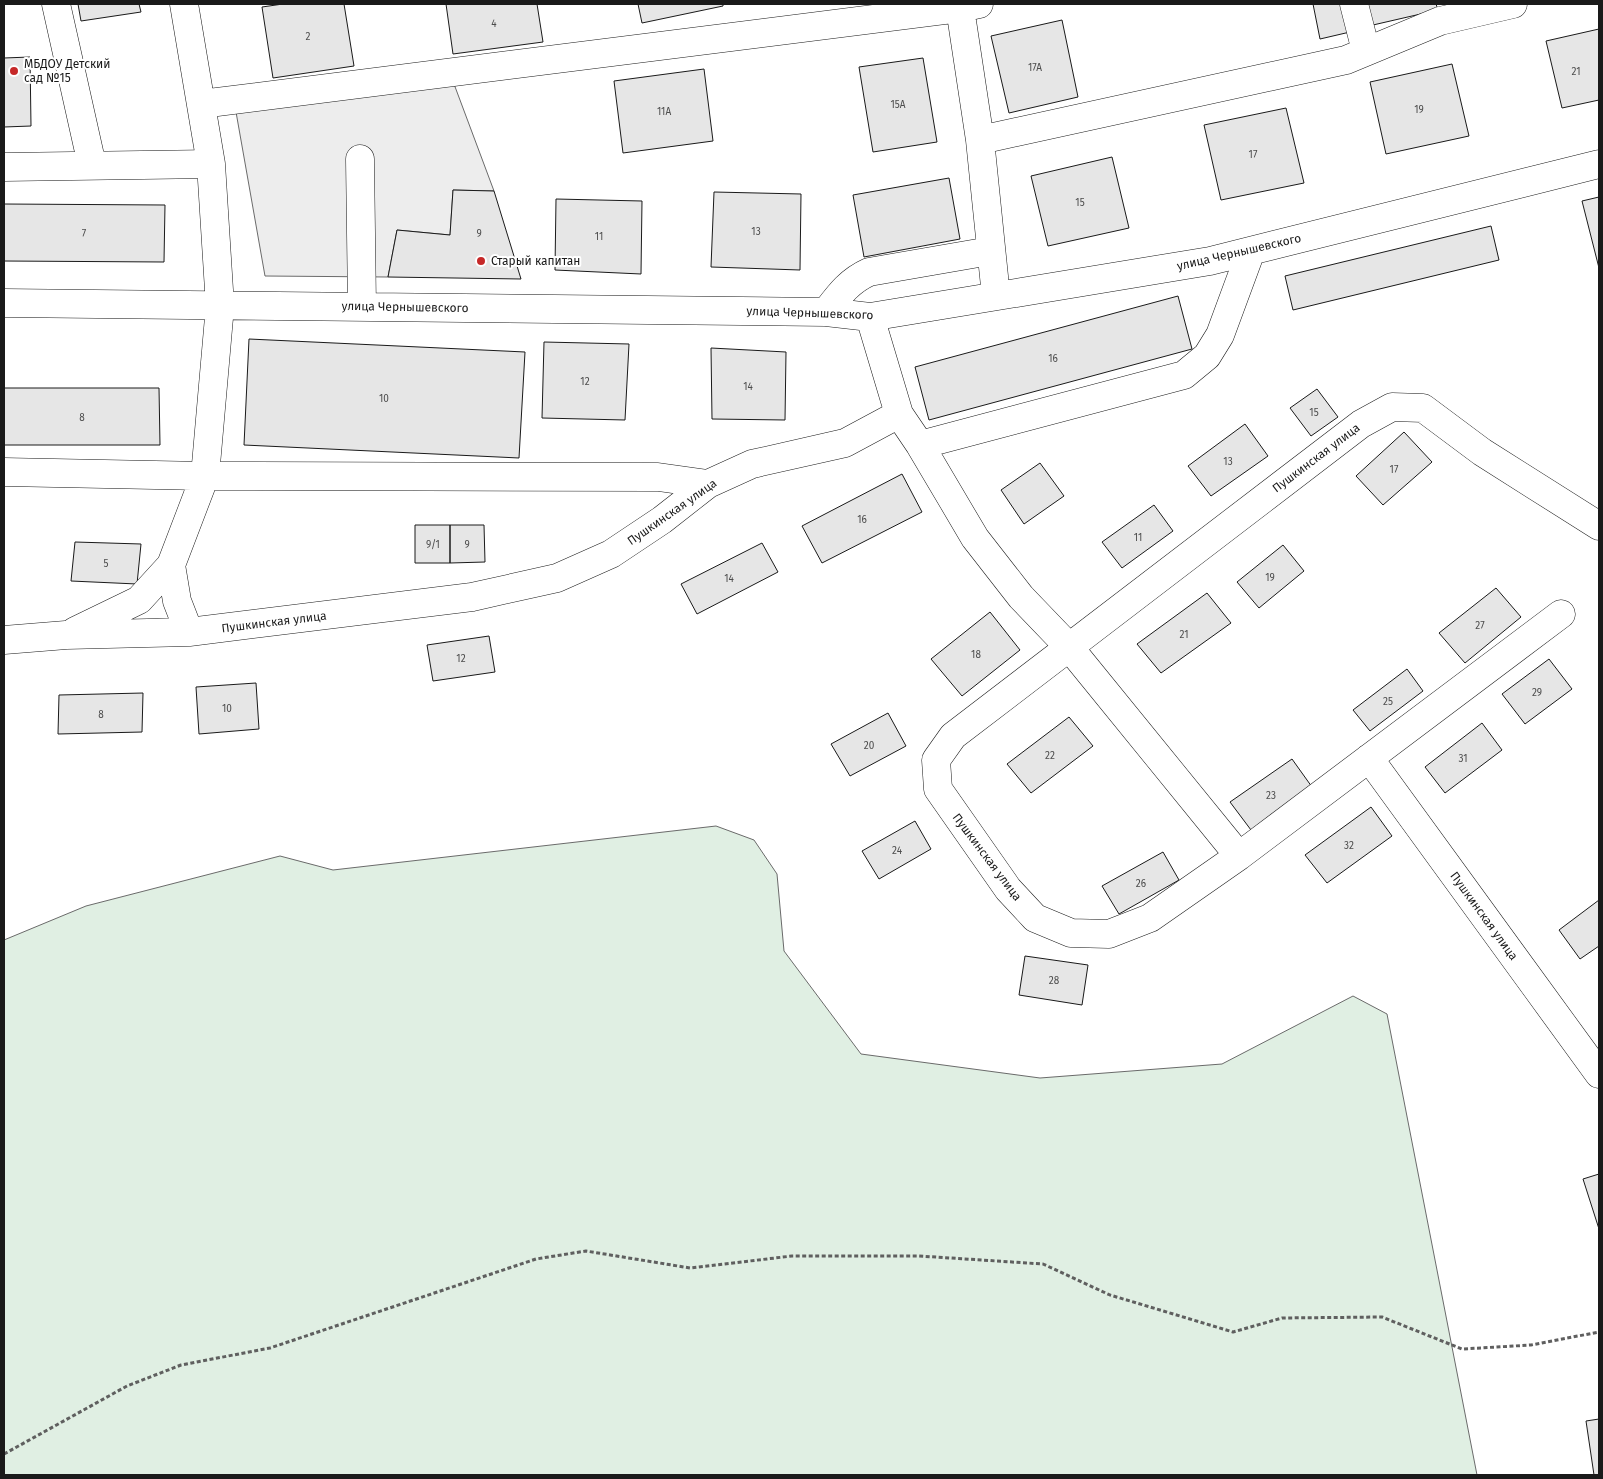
<svg xmlns="http://www.w3.org/2000/svg" width="1603" height="1479" font-family="'Fira Sans',sans-serif">
<style>
.green{fill:#e0efe3;stroke:#6a6a6a}
.parking{fill:#ededed;stroke:#6a6a6a}
.building{fill:#e6e6e6;stroke:#1a1a1a}
.lines{fill:none;stroke-linecap:round;stroke-linejoin:round}
.minor-casing{stroke:#1a1a1a;stroke-width:29}
.path{stroke:#5f5f5f;stroke-width:3;stroke-dasharray:4 2.5;stroke-linecap:butt}
.minor{stroke:#fff;stroke-width:28}
.poi-dot{fill:#c62828;stroke:#fff;stroke-width:2}
.labels{text-anchor:middle;stroke-width:4;stroke-linejoin:round;paint-order:stroke}
.number-label{font-size:10px;fill:#4d4d4d}
.poi-label{font-size:12px;fill:#1a1a1a;stroke:#fff;text-anchor:start}
.street-label{font-size:12px;fill:#1a1a1a;stroke:#fff}
</style>
<rect width="100%" height="100%" fill="#fff"/>
<!-- green -->
<path class="green" d="M716 826 754 840 777 874 784 951 861 1054 1040 1078 1222 1064 1353 996 1387 1014 1477 1475H4V940L86 906 280 856 333 870Z"/>
<!-- parking -->
<path class="parking" d="M454 84 494 191 453 190 450 235 397 230 388 277 265 276 236 112Z"/>
<!-- building -->
<path class="building" d="M78 4H139L141 12 81 21Z
M283 4H344L354 66 273 78 262 7Z
M446 4H537L543 42 453 54Z
M638 4H723V6L642 23Z
M1313 4H1345L1350 32 1320 39Z
M1367 4H1436L1438 10 1373 25Z
M1062 20 1078 97 1009 113 991 36Z
M1599 29V100L1562 108 1546 41Z
M30 57 31 126 4 127V58Z
M923 58 937 142 873 152 859 67Z
M1452 64 1469 136 1386 154 1370 82Z
M704 69 713 141 623 153 614 81Z
M1286 108 1304 183 1221 200 1204 125Z
M1112 157 1129 228 1048 246 1031 176Z
M949 178 960 239 864 257 853 195Z
M453 190 494 191 521 279 388 277 397 230 450 235Z
M714 192 801 194 800 270 711 267Z
M1599 197V268L1582 201Z
M556 199 642 201 641 274 555 270Z
M4 204 165 205 164 262 4 261Z
M1491 226 1499 260 1293 310 1285 276Z
M1178 296 1192 349 929 420 915 367Z
M249 339 525 352 519 458 244 445Z
M544 342 629 344 625 420 542 418Z
M711 348 786 352 785 420 712 419Z
M4 388H159L160 445H4Z
M1317 389 1338 417 1311 436 1290 408Z
M1245 424 1268 456 1211 496 1188 466Z
M1404 432 1432 462 1383 505 1356 476Z
M1040 463 1064 496 1024 524 1001 490Z
M902 474 922 512 822 563 802 526Z
M1154 505 1173 531 1122 568 1102 542Z
M415 525H450V563H415Z
M450 525H484L485 562 450 563Z
M75 542 141 544 137 584 71 581Z
M762 543 778 572 697 614 681 584Z
M1283 545 1304 571 1259 608 1237 582Z
M1496 588 1521 617 1465 663 1439 633Z
M1207 593 1231 623 1161 673 1137 644Z
M990 612 1020 650 962 696 931 659Z
M489 636 495 672 433 681 427 645Z
M1549 659 1572 689 1525 724 1502 694Z
M1407 669 1423 691 1370 731 1353 710Z
M256 683 259 729 199 734 196 687Z
M143 693 142 732 58 734 59 695Z
M888 713 906 746 850 776 831 744Z
M1069 717 1093 746 1031 793 1007 764Z
M1482 723 1502 750 1445 793 1425 767Z
M1292 759 1312 787 1251 830 1230 802Z
M1371 807 1392 836 1327 883 1305 855Z
M915 821 931 849 879 879 862 851Z
M1163 852 1179 880 1119 914 1102 886Z
M1599 900V946L1580 959 1559 930Z
M1025 956 1088 965 1082 1005 1019 995Z
M1599 1174V1229L1583 1179Z
M1599 1419V1475H1594L1586 1421Z"/>
<g class="lines">
<defs>
<path id="minor" d="M56 4 92 165
M184 4 211 164 220 306 205 476 171 565 177 601 189 632
M1354 4 1366 51
M960 8 980 140 996 296
M201 104 960 8 979 4
M980 140 1346 60 1440 21 1513 4
M360 159 362 306
M4 167 211 164
M4 303 826 312 870 317 1210 261 1599 164
M826 312C839 295 849 281 869 272L990 251
M870 317 899 414
M920 445 1184 375 1207 356 1220 335 1251 251
M4 472 205 476 658 477 708 484
M1561 614 1239 856 1150 918 1109 934 1071 933 1035 918 1008 889 938 789 936 760 953 736 1361 424 1392 407 1423 408 1482 452 1599 526
M75 631 139 600 171 565
M4 640 66 635 189 632 472 597 557 578 611 554 662 520 708 484 752 464 845 443 899 414 920 445 975 538 1021 597 1069 647 1239 856
M1369 758 1599 1074"/>
</defs>
<!-- minor casing -->
<use href="#minor" class="minor-casing"/>
<!-- path -->
<path class="path" d="M4 1454 127 1386 181 1365 270 1348 536 1259 586 1251 690 1268 792 1256H919L1043 1264 1110 1295 1233 1332 1282 1318 1382 1317 1462 1349 1531 1345 1599 1332"/>
<!-- minor -->
<use href="#minor" class="minor"/>
</g>
<!-- markers -->
<g class="poi-dot">
<circle cx="14" cy="71" r="5"/>
<circle cx="481" cy="261" r="5"/>
</g>
<g class="labels">
<!-- number labels -->
<g class="number-label">
<text x="494" y="27">4</text>
<text x="308" y="40">2</text>
<text x="1035" y="71">17А</text>
<text x="1576" y="75">21</text>
<text x="898" y="108">15А</text>
<text x="1419" y="113">19</text>
<text x="664" y="115">11А</text>
<text x="1253" y="158">17</text>
<text x="1080" y="206">15</text>
<text x="756" y="235">13</text>
<text x="84" y="237">7</text>
<text x="479" y="237">9</text>
<text x="599" y="240">11</text>
<text x="1053" y="362">16</text>
<text x="585" y="385">12</text>
<text x="748" y="390">14</text>
<text x="384" y="402">10</text>
<text x="1314" y="416">15</text>
<text x="82" y="421">8</text>
<text x="1228" y="465">13</text>
<text x="1394" y="473">17</text>
<text x="862" y="523">16</text>
<text x="1138" y="541">11</text>
<text x="433" y="548">9/1</text>
<text x="467" y="548">9</text>
<text x="106" y="567">5</text>
<text x="1270" y="581">19</text>
<text x="729" y="582">14</text>
<text x="1480" y="629">27</text>
<text x="1184" y="638">21</text>
<text x="976" y="658">18</text>
<text x="461" y="662">12</text>
<text x="1537" y="696">29</text>
<text x="1388" y="705">25</text>
<text x="227" y="712">10</text>
<text x="101" y="718">8</text>
<text x="869" y="749">20</text>
<text x="1050" y="759">22</text>
<text x="1463" y="762">31</text>
<text x="1271" y="799">23</text>
<text x="1349" y="849">32</text>
<text x="897" y="854">24</text>
<text x="1141" y="887">26</text>
<text x="1054" y="984">28</text>
</g>
<!-- poi labels -->
<g class="poi-label">
<text x="24" y="68">МБДОУ Детский<tspan x="24" dy="14">сад №15</tspan></text>
<text x="491" y="265">Старый капитан</text>
</g>
<!-- street labels -->
<g class="street-label">
<text transform="translate(1239 252) rotate(-13)" y="4">улица Чернышевского</text>
<text transform="translate(405 307) rotate(1)" y="4">улица Чернышевского</text>
<text transform="translate(810 313) rotate(2)" y="4">улица Чернышевского</text>
<text transform="translate(1316 458) rotate(-37)" y="4">Пушкинская улица</text>
<text transform="translate(672 512) rotate(-35)" y="4">Пушкинская улица</text>
<text transform="translate(274 622) rotate(-7)" y="4">Пушкинская улица</text>
<text transform="translate(987 857) rotate(53)" y="4">Пушкинская улица</text>
<text transform="translate(1484 916) rotate(54)" y="4">Пушкинская улица</text>
</g>
</g>
<!-- border -->
<rect width="1603" height="1479" fill="none" stroke="#1a1a1a" stroke-width="10"/>
</svg>
